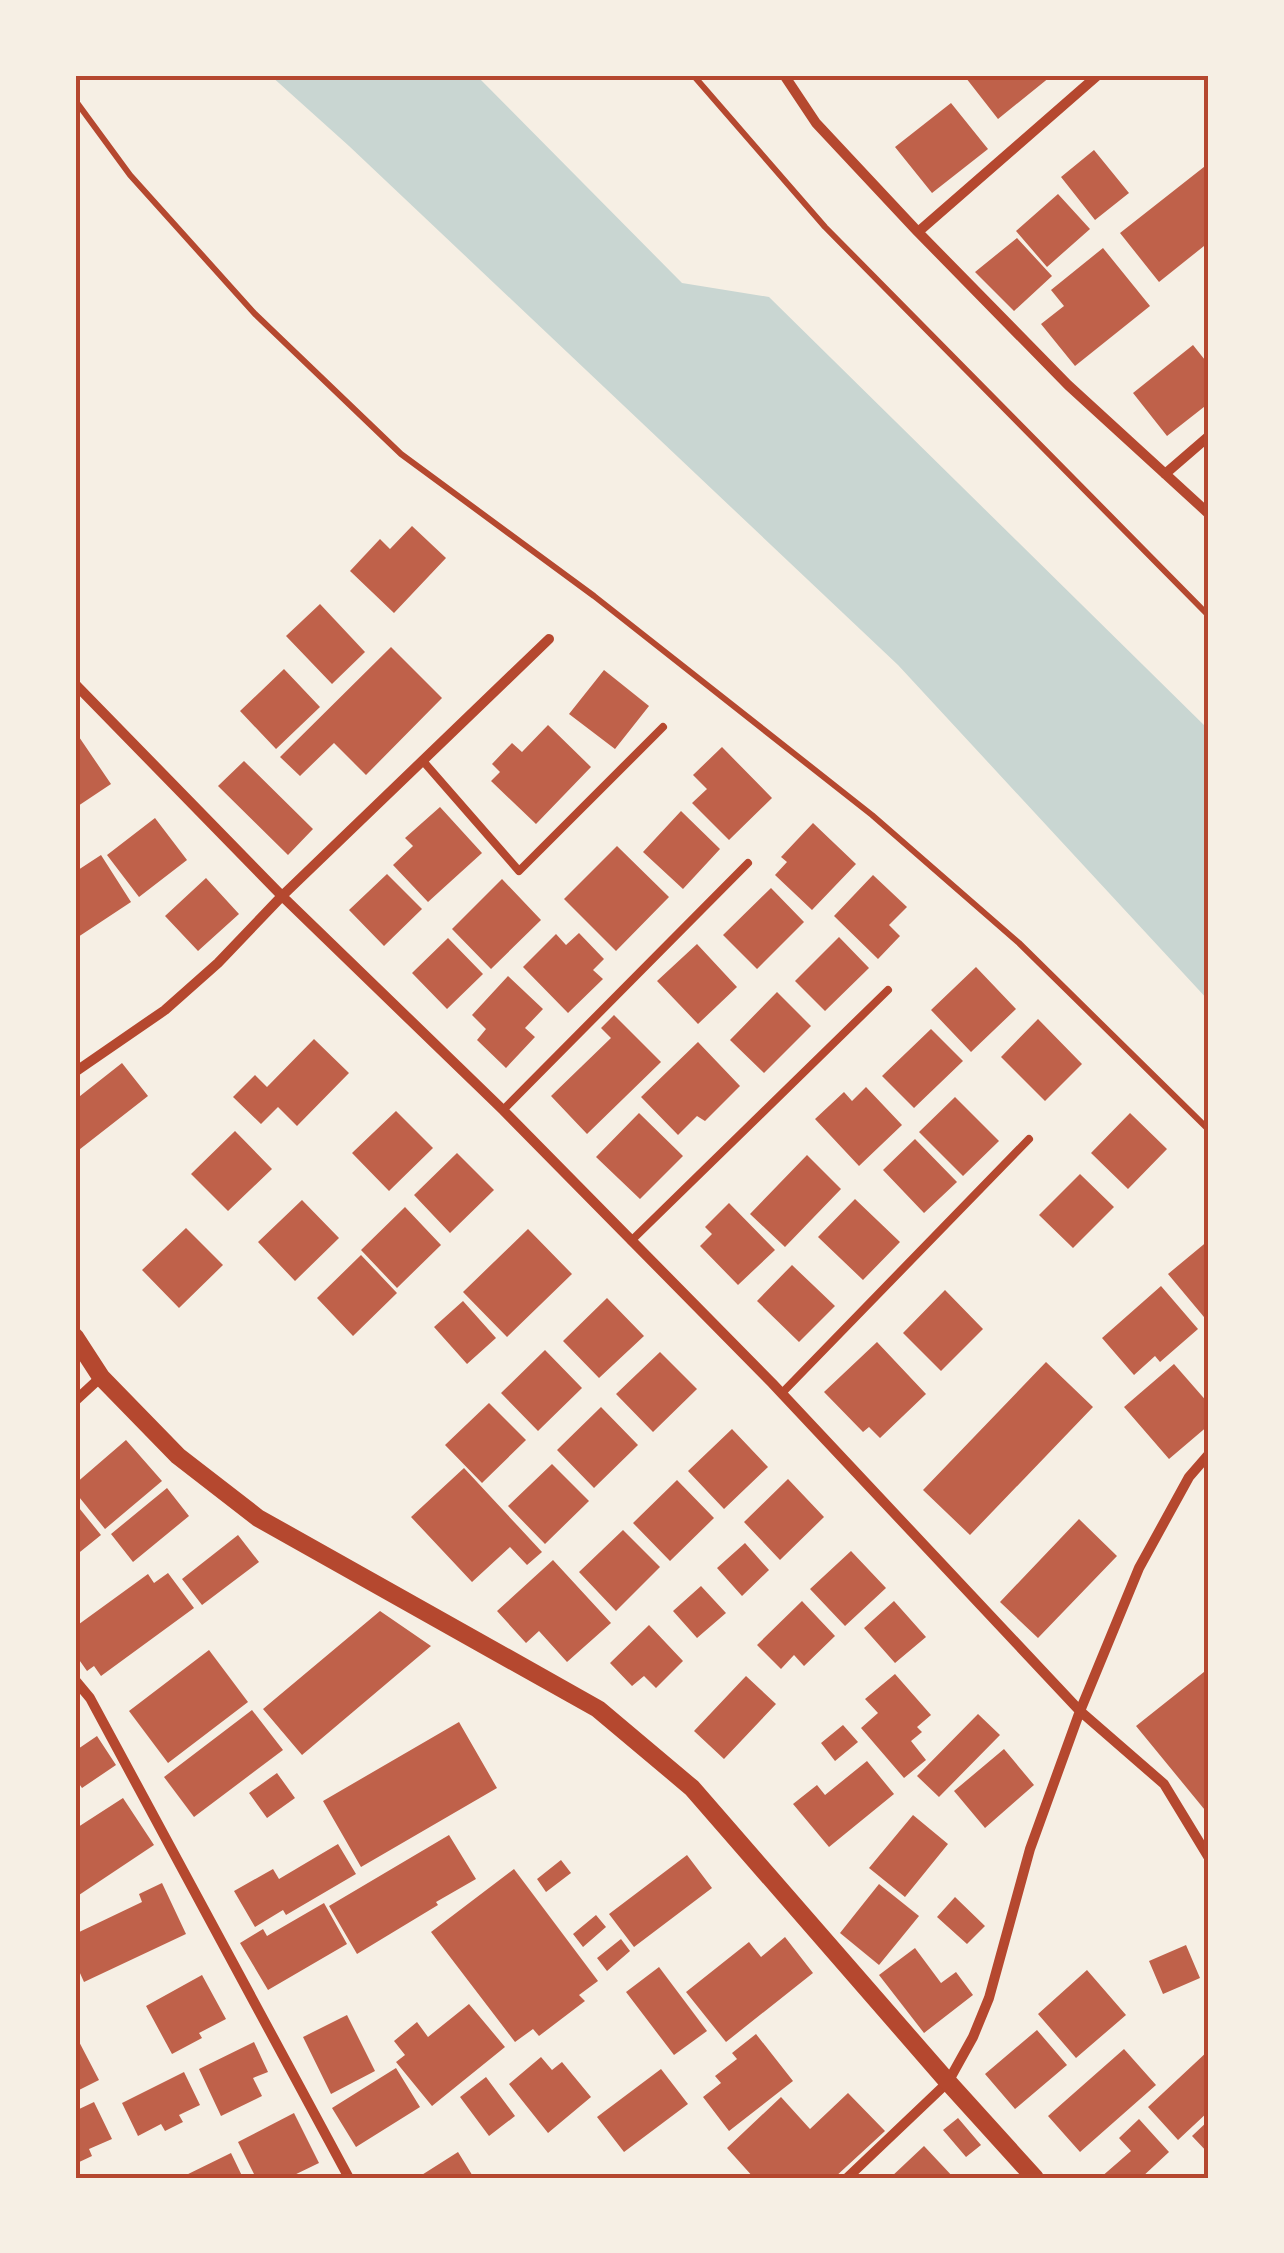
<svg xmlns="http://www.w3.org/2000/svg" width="1284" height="2253" font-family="Overpass,sans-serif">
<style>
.water{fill:#c9d6d2}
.building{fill:#bf614a}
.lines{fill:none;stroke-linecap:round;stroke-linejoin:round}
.path{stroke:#b5482f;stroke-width:6}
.service{stroke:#b5482f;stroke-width:8}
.minor{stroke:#b5482f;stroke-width:10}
.tertiary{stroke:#b5482f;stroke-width:18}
.neatline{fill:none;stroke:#b5482f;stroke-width:4}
</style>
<rect width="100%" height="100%" fill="#f6efe4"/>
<!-- water -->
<path class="water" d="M270 75H476L682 283 769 297 1209 730V1001L898 665 349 146Z"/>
<!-- building -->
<path class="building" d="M969 75H1048L1050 77 998 119 966 78Z
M951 103 988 149 932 193 895 147Z
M1094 150 1129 193 1095 220 1061 177Z
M1209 163V242L1159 282 1120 233Z
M1058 194 1090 229 1047 267 1016 231Z
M1017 238 1052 276 1014 311 975 272Z
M1103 248 1150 306 1075 366 1041 324 1064 306 1051 290Z
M1193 345 1209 365V403L1167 436 1133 393Z
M412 526 446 558 394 613 350 571 380 539 390 549Z
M320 604 365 652 332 684 286 636Z
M391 647 442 698 366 775 334 743 300 776 280 757Z
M284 669 320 707 276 749 240 711Z
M604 670 649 706 615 749 569 714Z
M548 725 591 767 536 824 491 781 500 772 492 764 512 743 522 752Z
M75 731 111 784 75 808Z
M722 747 772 798 729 840 692 803 707 789 693 775Z
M244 761 313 829 288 855 218 786Z
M440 807 482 853 428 902 393 865 413 846 405 838Z
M681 811 720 849 683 889 643 852Z
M155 818 187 860 139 897 107 855Z
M813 823 856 864 812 910 775 875 787 862 781 857Z
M617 846 669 897 616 951 564 899Z
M101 855 131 902 75 939V872Z
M387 874 422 909 384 946 349 910Z
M873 875 907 907 889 925 900 936 878 959 834 916Z
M206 878 239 914 198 951 165 916Z
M502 879 541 920 491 969 452 929Z
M771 888 804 922 757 969 723 935Z
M579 933 604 959 593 970 603 979 568 1013 523 967 556 934 566 945Z
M839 937 869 968 825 1011 795 981Z
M448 938 483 974 447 1009 412 973Z
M697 944 737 987 698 1024 657 981Z
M976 967 1016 1009 971 1052 931 1010Z
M508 976 543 1009 525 1028 535 1037 506 1068 477 1040 486 1029 472 1015Z
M777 992 811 1026 764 1073 730 1040Z
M614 1015 661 1062 587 1134 551 1096 611 1038 601 1028Z
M1038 1019 1082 1064 1045 1101 1001 1057Z
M931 1029 963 1061 914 1108 882 1076Z
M314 1039 349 1073 297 1126 278 1107 261 1124 233 1097 255 1075 267 1087Z
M698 1042 740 1086 705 1121 697 1116 678 1135 641 1097Z
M122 1063 148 1096 75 1153V1100Z
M866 1087 902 1125 859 1166 815 1119 844 1092 852 1101Z
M955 1097 999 1141 963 1176 919 1132Z
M396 1111 433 1148 389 1191 352 1153Z
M639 1113 683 1156 640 1199 596 1157Z
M1130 1113 1167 1149 1128 1189 1091 1153Z
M235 1131 272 1169 228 1211 191 1174Z
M915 1139 957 1182 924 1213 883 1170Z
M457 1153 494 1190 450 1233 414 1195Z
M807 1155 841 1189 785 1247 750 1214Z
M1080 1174 1114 1207 1073 1248 1039 1215Z
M855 1199 900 1242 863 1280 818 1237Z
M302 1200 339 1238 295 1281 258 1242Z
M729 1203 775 1250 738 1285 700 1246 712 1234 705 1227Z
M405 1207 441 1245 397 1288 361 1250Z
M186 1228 223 1265 179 1308 142 1270Z
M528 1229 572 1274 507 1337 463 1292Z
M1209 1240V1323L1168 1274Z
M361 1255 397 1293 353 1336 317 1298Z
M792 1265 835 1306 799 1342 757 1301Z
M1161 1286 1198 1329 1160 1362 1155 1356 1134 1375 1102 1338Z
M945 1290 983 1329 941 1371 903 1333Z
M607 1298 644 1336 599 1378 563 1341Z
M463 1301 496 1338 467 1364 434 1327Z
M877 1342 926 1394 880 1438 869 1427 863 1432 824 1392Z
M545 1350 582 1388 538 1431 501 1393Z
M660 1352 697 1389 653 1432 616 1394Z
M1046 1362 1093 1407 970 1535 923 1490Z
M1174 1364 1209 1404V1425L1169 1459 1124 1407Z
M489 1403 526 1440 482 1483 445 1445Z
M601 1407 638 1445 594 1488 557 1450Z
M732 1429 768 1467 724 1509 688 1471Z
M126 1440 162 1481 105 1529 75 1492V1484Z
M552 1464 589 1501 545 1544 508 1506Z
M464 1468 542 1552 527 1565 510 1547 472 1582 411 1517Z
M788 1479 824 1517 780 1560 744 1522Z
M677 1480 714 1518 670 1561 633 1523Z
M167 1488 189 1516 133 1562 111 1534Z
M75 1503 101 1535 75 1556Z
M1079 1519 1117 1556 1038 1638 1000 1602Z
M623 1530 660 1567 616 1611 579 1572Z
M238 1535 259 1562 202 1605 182 1579Z
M745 1543 769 1570 742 1596 717 1568Z
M851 1551 886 1588 845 1626 810 1589Z
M553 1560 611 1623 567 1662 539 1631 526 1643 497 1611Z
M168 1573 194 1608 101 1676 94 1666 87 1671 75 1654V1627L148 1574 154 1583Z
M701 1586 726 1613 697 1638 673 1611Z
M802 1601 835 1636 804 1666 794 1655 781 1669 757 1645Z
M894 1601 926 1637 895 1663 864 1628Z
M380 1611 431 1646 302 1755 263 1709Z
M649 1625 683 1661 656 1688 644 1676 632 1686 610 1663Z
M209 1650 248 1702 168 1763 129 1711Z
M1209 1668V1815L1136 1726Z
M895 1674 931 1715 917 1727 922 1732 911 1741 926 1760 904 1778 861 1728 878 1713 865 1699Z
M746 1676 776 1704 724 1759 694 1731Z
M252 1710 283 1750 194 1817 164 1777Z
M978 1714 1000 1735 939 1797 917 1776Z
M459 1722 497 1788 361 1867 323 1801Z
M843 1725 858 1742 835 1761 821 1743Z
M97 1736 116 1765 82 1788 75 1778V1751Z
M1004 1749 1034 1785 985 1828 954 1791Z
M867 1761 894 1794 829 1847 793 1804 817 1785 825 1795Z
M277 1773 295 1798 267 1818 249 1793Z
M123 1798 154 1845 79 1895 75 1889V1829Z
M913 1815 948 1844 905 1897 869 1868Z
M449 1835 476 1879 436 1902 438 1905 357 1954 329 1906Z
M338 1844 356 1874 286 1915 283 1910 255 1927 234 1891 273 1869 279 1879Z
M687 1855 712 1888 634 1947 609 1914Z
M561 1860 571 1873 546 1892 537 1879Z
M514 1869 598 1981 579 1995 585 2001 539 2036 533 2029 515 2042 431 1932Z
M162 1883 186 1934 84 1982 75 1962V1934L142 1902 139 1894Z
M879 1884 919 1916 879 1965 840 1933Z
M955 1897 985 1926 967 1944 937 1917Z
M324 1903 347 1944 268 1990 240 1943 263 1929 267 1936Z
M596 1915 606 1927 583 1947 573 1934Z
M785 1937 813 1973 726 2042 686 1992 749 1942 761 1957Z
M621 1939 630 1951 607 1971 597 1958Z
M1186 1945 1200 1978 1163 1994 1149 1961Z
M915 1948 941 1983 956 1972 973 1995 924 2033 879 1975Z
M659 1967 707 2031 674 2055 626 1992Z
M1087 1970 1126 2015 1076 2058 1038 2014Z
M202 1975 226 2019 199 2033 202 2038 172 2054 146 2006Z
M469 2004 505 2047 432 2106 396 2062 405 2055 394 2041 417 2022 428 2037Z
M347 2015 375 2071 331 2094 303 2037Z
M1037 2030 1067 2065 1015 2109 985 2074Z
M75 2034 99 2080 75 2092Z
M756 2034 793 2081 729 2131 703 2097 721 2083 715 2076 737 2059 732 2053Z
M254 2042 268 2072 253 2078 262 2096 221 2116 199 2069Z
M1124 2049 1156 2085 1080 2152 1048 2116Z
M1209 2050V2111L1178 2140 1148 2107Z
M541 2057 552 2070 562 2062 591 2097 548 2133 509 2084Z
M396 2068 420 2107 356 2147 332 2108Z
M661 2069 688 2104 624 2152 597 2117Z
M184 2072 200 2105 179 2115 183 2122 165 2131 161 2124 138 2136 122 2103Z
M486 2077 515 2116 489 2136 460 2097Z
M848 2093 885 2131 834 2178H754L727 2148 781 2097 810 2129Z
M94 2102 112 2139 89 2149 92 2156 75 2164V2111Z
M294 2113 319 2163 288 2178H256L238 2142Z
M958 2118 981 2145 966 2157 943 2130Z
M1139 2119 1169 2152 1141 2178H1100L1131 2151 1119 2138Z
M1209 2120V2154L1192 2136Z
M924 2146 954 2178H890Z
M458 2152 474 2178H417Z
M231 2153 243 2178H180Z"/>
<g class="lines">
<!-- path -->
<path class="path" d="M693 75 825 227 1209 616
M75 100 130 175 255 314 401 454 594 596 872 815 1019 943 1209 1130"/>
<!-- service -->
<path class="service" d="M423 761 519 871 663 727
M503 1110 748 863
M631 1241 888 990
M782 1393 1029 1139"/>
<!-- minor -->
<path class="minor" d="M784 75 816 123 918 232 1068 385 1209 514
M918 232 1098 75
M1165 474 1209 436
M75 684 282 896 503 1110 772 1383 1080 1711 1164 1784 1209 1858
M75 1072 165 1010 218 963 282 896 549 639
M75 1401 101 1377
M75 1680 90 1698 349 2178
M847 2178 948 2082 973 2037 989 1998 1030 1849 1080 1711 1139 1568 1189 1477 1209 1454"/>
<!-- tertiary -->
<path class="tertiary" d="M75 1337 101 1377 178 1456 258 1518 598 1709 692 1788 948 2082 1035 2178"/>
</g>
<!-- border -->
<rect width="1284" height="2253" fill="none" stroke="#f6efe4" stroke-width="155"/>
<rect x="78" y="78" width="1128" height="2098" class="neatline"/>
</svg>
